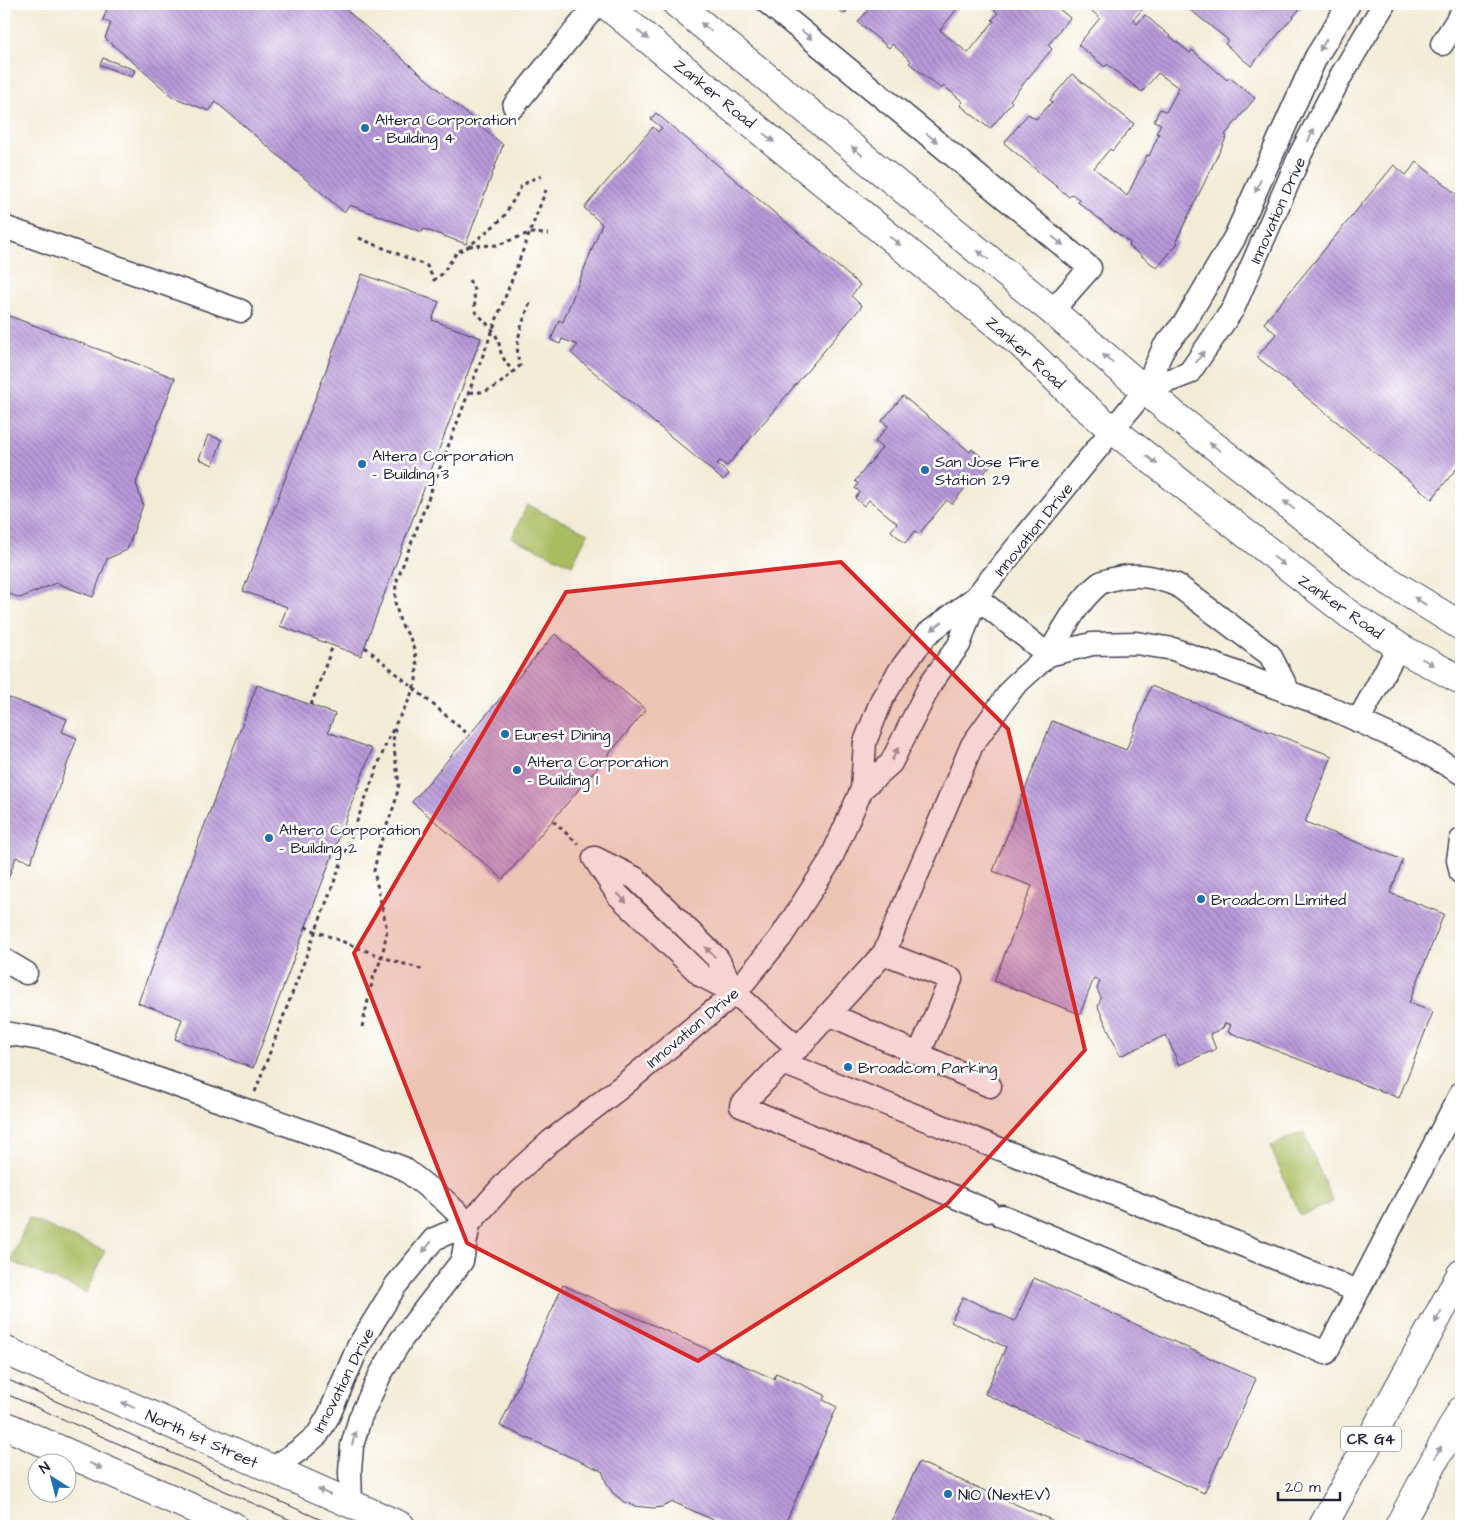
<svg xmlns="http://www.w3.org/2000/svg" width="1465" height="1530" font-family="'Architects Daughter',sans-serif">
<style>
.grass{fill:#aabc60;stroke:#666f4e}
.building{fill:url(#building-back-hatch)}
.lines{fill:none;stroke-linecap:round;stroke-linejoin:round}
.minor-casing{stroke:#414052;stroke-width:25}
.major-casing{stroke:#414052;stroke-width:30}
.highway-casing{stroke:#414052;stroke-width:30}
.path{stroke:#414052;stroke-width:3;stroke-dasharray:4 4;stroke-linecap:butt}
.minor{stroke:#fff;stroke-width:22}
.major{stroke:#fff;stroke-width:28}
.highway{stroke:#fff;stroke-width:28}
.tram{stroke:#22223b;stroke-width:1}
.path-bridge{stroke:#414052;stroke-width:3;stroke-dasharray:4 4;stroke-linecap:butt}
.oneway{fill:#9c9ca7}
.marked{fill:#d62828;fill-opacity:0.2;stroke:#d62828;stroke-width:4;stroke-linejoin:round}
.poi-dot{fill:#1f6fb2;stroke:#fff;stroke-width:2}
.labels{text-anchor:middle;stroke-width:5;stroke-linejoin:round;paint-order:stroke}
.shield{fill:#fff;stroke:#646476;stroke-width:1}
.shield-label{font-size:15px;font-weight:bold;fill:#22223b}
.street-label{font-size:16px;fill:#22223b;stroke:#fff}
.poi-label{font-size:16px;fill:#22223b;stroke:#fff;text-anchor:start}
</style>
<defs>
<pattern id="building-back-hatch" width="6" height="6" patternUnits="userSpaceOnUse" patternTransform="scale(1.25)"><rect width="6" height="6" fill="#b899d9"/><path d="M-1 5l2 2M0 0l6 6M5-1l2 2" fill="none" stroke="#957cb1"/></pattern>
</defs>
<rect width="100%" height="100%" fill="#fff"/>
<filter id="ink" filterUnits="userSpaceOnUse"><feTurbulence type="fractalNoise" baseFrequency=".02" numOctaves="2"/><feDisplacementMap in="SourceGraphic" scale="10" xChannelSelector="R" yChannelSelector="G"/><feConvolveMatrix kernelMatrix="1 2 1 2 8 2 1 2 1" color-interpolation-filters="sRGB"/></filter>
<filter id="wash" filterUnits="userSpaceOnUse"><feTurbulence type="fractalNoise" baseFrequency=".0096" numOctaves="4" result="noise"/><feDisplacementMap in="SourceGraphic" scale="20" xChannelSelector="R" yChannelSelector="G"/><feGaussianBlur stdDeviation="1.12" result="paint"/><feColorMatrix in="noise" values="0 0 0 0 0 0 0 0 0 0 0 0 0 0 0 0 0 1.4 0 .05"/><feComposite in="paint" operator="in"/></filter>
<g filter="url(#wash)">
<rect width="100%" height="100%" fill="#f2ecd7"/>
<!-- grass -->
<path class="grass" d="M527 505 588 533 572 565 512 538Z
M1303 1132 1333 1202 1300 1216 1270 1146Z
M29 1218 105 1251 87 1293 10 1261Z"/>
<g id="blocks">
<!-- building -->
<path class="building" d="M100 4H339L503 145 466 244 424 229 422 232 350 205 344 212 216 102 209 111 173 97 105 38 111 23 103 20 107 9Z
M831 4H852L844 14Z
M873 4H961L940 30 968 53 994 21 992 20 998 13 994 10 999 4H1053L1070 18 1048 45 1052 49 1010 100 1012 102 990 129 960 105 963 102 944 86 941 89 909 63 911 61 892 44 889 48 858 22Z
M1098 4H1147L1133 20 1137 24 1145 15 1190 53 1192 50 1227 80 1229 77 1255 98 1225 135 1227 136 1176 241 1178 243 1157 268 1129 246 1130 243 1078 202 1080 200 1072 194 1069 197 1004 143 1028 114 1036 119 1052 102 1050 100 1072 74 1134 124 1112 151 1110 149 1094 168 1127 196 1147 155 1149 156 1159 134 1156 133 1161 124 1154 121 1160 109 1166 112 1179 88 1158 73 1142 92 1107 64 1105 67 1078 45 1100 18 1092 11Z
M1183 4H1304L1251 66 1225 44 1228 40Z
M103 58 135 70 132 77 100 65Z
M656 113 860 285 851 296 862 306 727 466 720 461 717 464 729 474 723 480 571 353 578 345 562 339 560 344 551 340 559 320 563 322 602 224 584 208 653 127 658 132 662 128 651 119Z
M1417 162 1461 198V463L1432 499 1257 357 1276 334 1264 323 1394 165 1406 175Z
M362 274 439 302 432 320 481 338 361 656 280 626 287 607 243 591Z
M4 314 175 378 136 483 143 505 127 550 107 559 93 597 56 583 20 598 4 592Z
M903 396 970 452 972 449 991 465 979 479 975 476 952 504 947 500 919 534 915 531 905 543 891 531 897 523 869 500 864 506 855 498 860 492 855 488 858 484 855 481 882 448 875 442 888 426 882 421Z
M208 435 222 440 213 465 199 459Z
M555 634 646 710 503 879 412 802Z
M257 685 335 714 328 732 372 749 253 1068 175 1039 182 1019 138 1003Z
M1151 686 1332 756 1305 822 1403 860 1390 893 1444 914 1409 1003 1433 1012 1399 1098 1228 1032 1231 1025 1225 1023 1223 1028 1210 1034 1216 1049 1179 1065 1166 1035 1120 1056 1098 1007 1101 998 1097 989 1100 981 1094 978 1080 1014 994 981 1032 886 993 871 1052 721 1126 750Z
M4 696 67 719 62 732 77 738 31 862 16 857 4 890Z
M1034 1278 1256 1379 1204 1493 985 1394 1006 1347 951 1322 963 1297 1015 1321Z
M563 1285 774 1379 776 1373 825 1395 823 1400 837 1407 784 1526H727L673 1502 662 1507 653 1508 634 1506 624 1502 613 1493 607 1484 602 1471 500 1426Z
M919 1462 1065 1526H890Z"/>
</g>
</g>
<g filter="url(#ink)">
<use href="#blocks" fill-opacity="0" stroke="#414052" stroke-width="1"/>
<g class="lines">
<defs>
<path id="minor" d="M769 4 1090 268 1052 311
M1442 44 1461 14
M514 106 597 4
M4 227 241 311
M1145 390 1189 373 1233 309 1301 153 1342 74 1384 4
M976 597 1048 655C1063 631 1077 602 1099 584 1103 581 1109 580 1113 579 1136 572 1155 577 1177 585L1270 655 1289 692
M1358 721 1399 646
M862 789 891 763 932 681 959 645 976 597
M1461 840 1458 860 1461 873
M594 858 618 895 702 976 735 993 798 1048 884 953 972 745 1014 686 1048 655 1092 644 1136 643 1173 649 1326 706 1420 749 1461 773
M595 858 635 878 718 959 735 993
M884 953 951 979 919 1054
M4 960 26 973
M829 1014 990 1086
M4 1037 5 1033 51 1041 330 1140 403 1168 444 1200 469 1224
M793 1052 741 1106 988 1211
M783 1063 1358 1291
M1002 1216 1326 1353 1461 1093
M272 1469 301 1449 318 1434 329 1415 358 1347 396 1285 434 1239 469 1224 508 1180 551 1141 621 1087 735 993 781 937 830 861 862 789 865 742 882 699 900 670 927 634 976 597 1145 390 1164 347 1185 322 1235 237 1316 57 1349 4
M351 1504 350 1471 352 1446 360 1418 380 1375 401 1340 462 1261 469 1224"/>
<path id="major" d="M605 4 1022 345 1083 405 1113 430 1350 615 1406 651 1461 680
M677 4 1052 311 1178 418 1253 476 1360 563 1461 626
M4 1350 401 1526
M4 1425 233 1526"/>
<path id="highway" d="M1323 1526 1461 1274
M1399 1526 1461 1411"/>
</defs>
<!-- minor casing -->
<use href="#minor" class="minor-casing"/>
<!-- major casing -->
<use href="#major" class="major-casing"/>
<!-- highway casing -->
<use href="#highway" class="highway-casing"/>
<!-- path -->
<path class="path" d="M359 238 427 266 434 280 442 274 457 252 468 247 503 218 521 187 530 180 542 176
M469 246 498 245 529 233 549 234
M469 280 474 289 475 311 492 329 498 339 501 353 506 363 513 371
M470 392C493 395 504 379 520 366 513 344 522 324 530 303
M311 705 333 645
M553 821 578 844
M305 927 382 957 424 970
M362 1027 373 978 382 957 387 930 374 871 379 847 395 803 399 784 393 741 396 723 409 700 416 681 417 665 415 652 410 638 400 622 395 602 396 583 546 190
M255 1092 386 744 394 727"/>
<!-- minor -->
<use href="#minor" class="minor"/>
<!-- major -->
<use href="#major" class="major"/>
<!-- highway -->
<use href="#highway" class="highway"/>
<!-- tram -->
<path class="tram" d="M4 1378 335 1526
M4 1393 304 1526"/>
<!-- path-bridge -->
<path class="path-bridge" d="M365 647 469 735"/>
</g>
<!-- one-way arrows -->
<defs><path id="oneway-solid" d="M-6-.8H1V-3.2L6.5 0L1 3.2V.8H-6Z" transform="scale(1.25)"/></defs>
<g class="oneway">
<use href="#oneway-solid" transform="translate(706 27) rotate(-141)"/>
<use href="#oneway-solid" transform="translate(643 35) rotate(39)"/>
<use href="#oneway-solid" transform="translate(807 35) rotate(40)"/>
<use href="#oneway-solid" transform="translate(1323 45) rotate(121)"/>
<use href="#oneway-solid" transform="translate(1311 135) rotate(-63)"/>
<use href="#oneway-solid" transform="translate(769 138) rotate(39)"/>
<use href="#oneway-solid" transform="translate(932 138) rotate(39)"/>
<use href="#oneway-solid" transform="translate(857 151) rotate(-141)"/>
<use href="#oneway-solid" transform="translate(1258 186) rotate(114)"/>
<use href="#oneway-solid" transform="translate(895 241) rotate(39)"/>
<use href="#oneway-solid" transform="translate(1058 241) rotate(39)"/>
<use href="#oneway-solid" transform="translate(983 255) rotate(-141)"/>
<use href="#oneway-solid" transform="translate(1200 357) rotate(-55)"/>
<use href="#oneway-solid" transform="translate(1108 359) rotate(-140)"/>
<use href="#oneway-solid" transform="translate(1215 447) rotate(-143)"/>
<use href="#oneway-solid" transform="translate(1152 460) rotate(38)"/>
<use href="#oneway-solid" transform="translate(1289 505) rotate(-141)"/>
<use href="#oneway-solid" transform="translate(1279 561) rotate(38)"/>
<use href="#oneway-solid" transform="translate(1420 601) rotate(-147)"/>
<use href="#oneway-solid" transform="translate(937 626) rotate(143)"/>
<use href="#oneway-solid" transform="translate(1428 662) rotate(28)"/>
<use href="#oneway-solid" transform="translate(895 754) rotate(-64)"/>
<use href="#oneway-solid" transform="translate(622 898) rotate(47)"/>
<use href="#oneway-solid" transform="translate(710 952) rotate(-136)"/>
<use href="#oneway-solid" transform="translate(427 1247) rotate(130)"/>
<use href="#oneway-solid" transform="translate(1438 1317) rotate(118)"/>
<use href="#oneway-solid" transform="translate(128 1405) rotate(-156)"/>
<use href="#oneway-solid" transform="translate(354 1438) rotate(-74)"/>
<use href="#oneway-solid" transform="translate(1438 1452) rotate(-61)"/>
<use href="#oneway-solid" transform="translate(96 1466) rotate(24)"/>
<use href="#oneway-solid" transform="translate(324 1492) rotate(-156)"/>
</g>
</g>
<!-- marked area -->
<path class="marked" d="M841 562 1008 729 1085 1050 947 1204 698 1361 467 1243 354 953 566 592Z"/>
<!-- markers -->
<g class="poi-dot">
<circle cx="365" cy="128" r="5"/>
<circle cx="362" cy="464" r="5"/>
<circle cx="925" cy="470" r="5"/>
<circle cx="505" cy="734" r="5"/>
<circle cx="517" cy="770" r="5"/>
<circle cx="269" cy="838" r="5"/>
<circle cx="1201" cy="899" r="5"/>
<circle cx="848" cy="1067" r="5"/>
<circle cx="948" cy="1494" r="5"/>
</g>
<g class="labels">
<!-- shield labels -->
<rect class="shield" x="1341" y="1426.5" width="60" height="25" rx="4"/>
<g class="shield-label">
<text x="1371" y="1444">CR G4</text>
</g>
<!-- street labels -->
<g class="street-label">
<text transform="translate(715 93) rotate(39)" y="6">Zanker Road</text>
<text transform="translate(1277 210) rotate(-66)" y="6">Innovation Drive</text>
<text transform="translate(1026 352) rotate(42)" y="6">Zanker Road</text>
<text transform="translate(1033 529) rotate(-51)" y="6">Innovation Drive</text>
<text transform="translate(1341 606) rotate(35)" y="6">Zanker Road</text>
<text transform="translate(692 1027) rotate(-40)" y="6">Innovation Drive</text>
<text transform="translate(343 1380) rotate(-63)" y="6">Innovation Drive</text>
<text transform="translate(202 1438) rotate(24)" y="6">North 1st Street</text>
</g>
<!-- poi labels -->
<g class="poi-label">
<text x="375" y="125">Altera Corporation<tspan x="375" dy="18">- Building 4</tspan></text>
<text x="372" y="461">Altera Corporation<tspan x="372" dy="18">- Building 3</tspan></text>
<text x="935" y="467">San Jose Fire<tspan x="935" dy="18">Station 29</tspan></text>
<text x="515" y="740">Eurest Dining</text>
<text x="527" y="767">Altera Corporation<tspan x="527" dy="18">- Building 1</tspan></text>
<text x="279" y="835">Altera Corporation<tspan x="279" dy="18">- Building 2</tspan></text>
<text x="1211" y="905">Broadcom Limited</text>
<text x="858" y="1073">Broadcom Parking</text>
<text x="958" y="1500">NIO (NextEV)</text>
</g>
</g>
<!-- margin -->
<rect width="1465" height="1530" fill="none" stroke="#fff" stroke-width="20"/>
<!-- north arrow -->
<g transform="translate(52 1478) rotate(324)"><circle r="24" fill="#ffffff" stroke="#a7a7b1"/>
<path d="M0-4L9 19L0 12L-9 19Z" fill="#1f6fb2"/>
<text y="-8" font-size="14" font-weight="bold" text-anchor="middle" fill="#22223b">N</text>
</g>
<!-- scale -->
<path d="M1278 1492v8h62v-8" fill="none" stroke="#22223b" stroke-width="2.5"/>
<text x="1285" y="1492" font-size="15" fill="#22223b" stroke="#ffffff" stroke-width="4" paint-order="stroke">20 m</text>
</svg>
